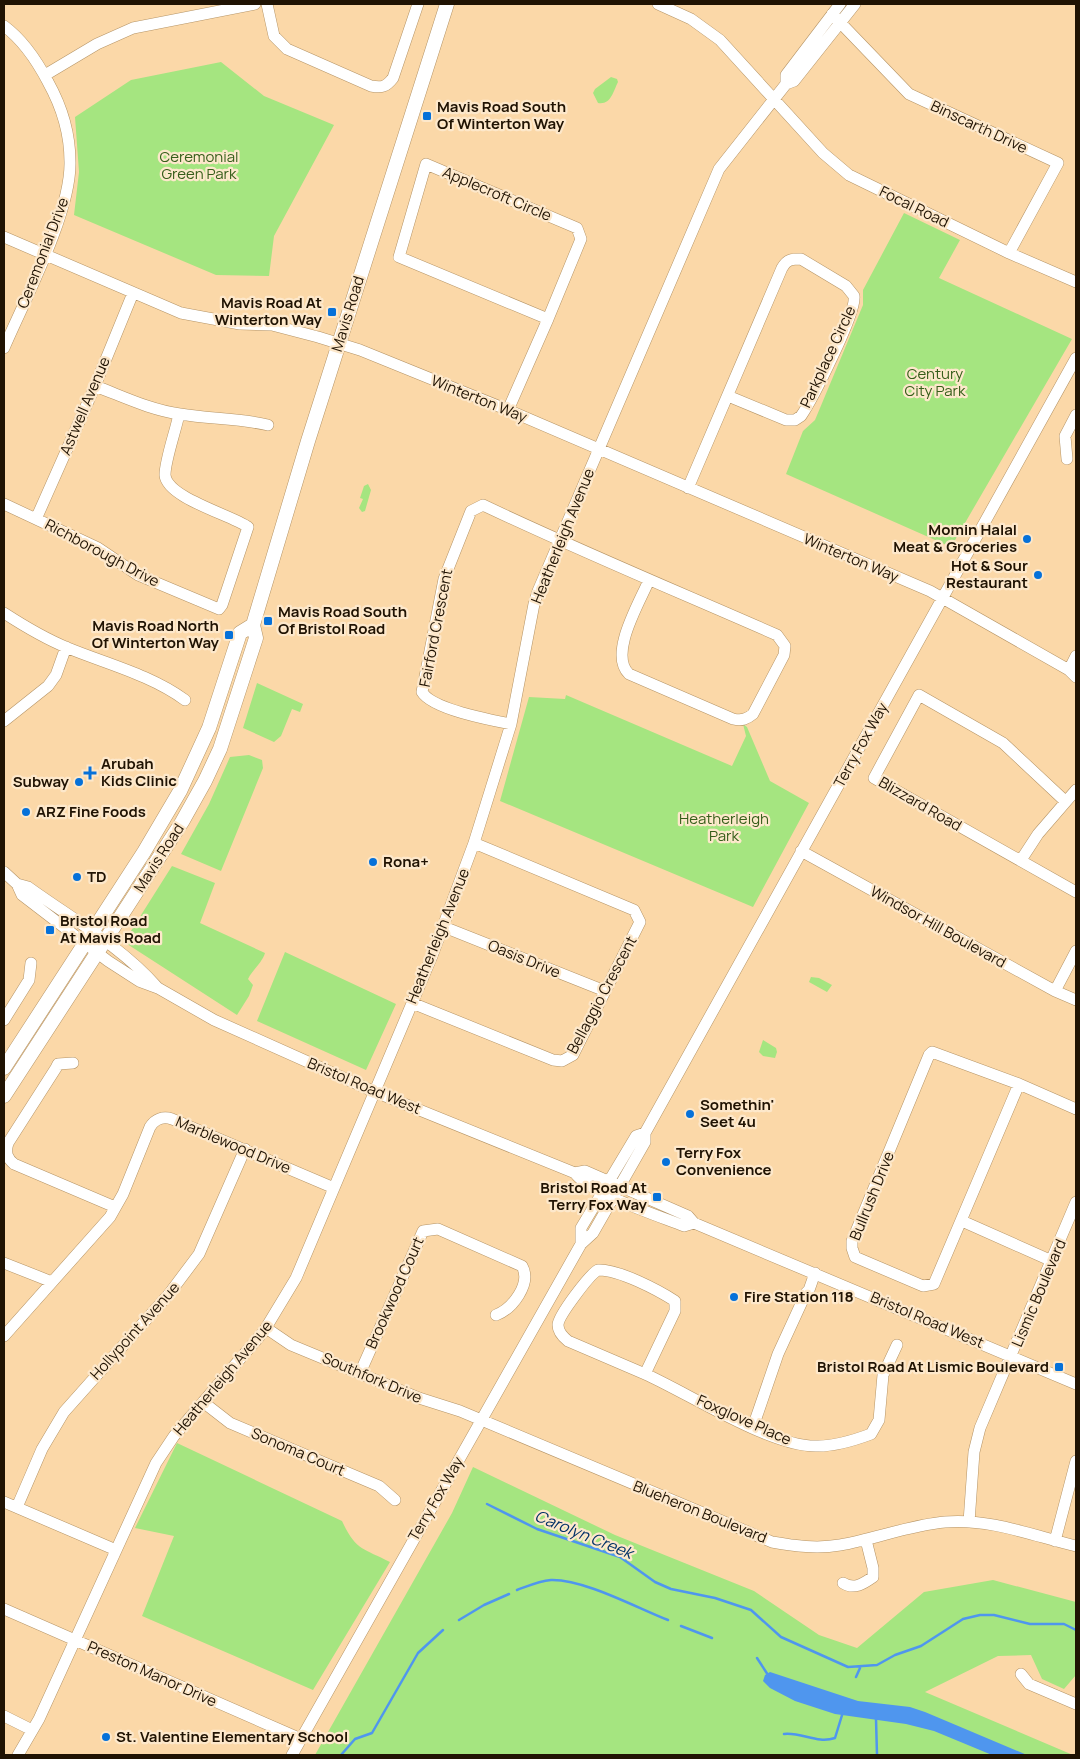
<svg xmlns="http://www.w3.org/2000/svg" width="1080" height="1759" font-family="Manrope,sans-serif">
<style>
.green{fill:#a5e580}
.water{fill:#4f96ee}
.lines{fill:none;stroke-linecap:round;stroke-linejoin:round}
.stream{stroke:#4f96ee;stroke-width:2.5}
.minor-casing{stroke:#b59466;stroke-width:12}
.major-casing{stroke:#b59466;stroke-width:15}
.minor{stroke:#fff;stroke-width:11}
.major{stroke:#fff;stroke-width:14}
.poi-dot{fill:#0671d9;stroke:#fde8cb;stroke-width:2}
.labels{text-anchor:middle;stroke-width:4.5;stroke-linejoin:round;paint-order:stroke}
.poi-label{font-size:15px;font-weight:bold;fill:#201303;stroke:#fde8cb;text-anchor:start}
.street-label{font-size:15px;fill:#201303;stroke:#fde8cb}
.park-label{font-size:15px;fill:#365e1a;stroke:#fde8cb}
.water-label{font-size:16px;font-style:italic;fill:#003066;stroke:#fde8cb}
</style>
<rect width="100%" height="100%" fill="#fbd8a8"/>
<!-- green -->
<path class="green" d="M221 62 264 96 334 125 274 236 269 276 216 275 74 215 79 172 75 117 131 80Z
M611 77 617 79 618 82C613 92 611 105 598 103L593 93 595 89Z
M904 213 960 240 939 278 1072 339 951 547 786 474 803 431 815 420 863 305V290Z
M368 484 371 490 365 511 362 512 359 508 363 499 360 498 364 486Z
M257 683 303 704 300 712 292 709 281 736 274 742 243 728Z
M566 695 732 766 746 736 743 724 747 727 770 781 809 803 753 907 500 801 529 697 565 699Z
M249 755 262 760 263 768 221 871 181 854 209 804 230 757Z
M172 866 215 883 200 923 265 953C262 963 253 969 248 979L253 985 249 996 237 1015 124 942Z
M285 952 396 1004 366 1070 257 1021Z
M811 977 819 978 832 985 827 992 809 982Z
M763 1040 776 1048 777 1052 775 1058 763 1056 759 1052Z
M177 1443 342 1521C356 1551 363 1548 390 1562L313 1690 142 1616 174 1536 135 1528Z
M473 1467 615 1535 754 1591 819 1635 857 1648 924 1592 993 1580 1076 1602V1675L1064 1689 1042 1679 1031 1655 998 1656 925 1692 1073 1755H315L452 1513Z"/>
<!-- water -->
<path class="water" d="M770 1672 858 1701 910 1707 925 1712 1027 1755H992L934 1731 906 1724 835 1714 795 1701 770 1688 763 1681 765 1675Z"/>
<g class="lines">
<!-- stream -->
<path class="stream" d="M487 1504 537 1529 620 1557 655 1582 671 1589 715 1598 751 1610 781 1637 848 1667 877 1665 895 1655 921 1646 963 1619 980 1615H994L1030 1624H1064L1076 1630
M517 1590C528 1586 539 1581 551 1580 584 1579 637 1608 668 1620
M459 1620 484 1605 509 1594
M681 1626 712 1638
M757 1658 768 1675
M856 1677 860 1668
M876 1719 877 1755
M784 1734C802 1732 817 1744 835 1738L843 1712
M341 1755 355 1739 372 1733 418 1653 443 1630"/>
<defs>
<path id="minor" d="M267 4 274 36 287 49 371 86C382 88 386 87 393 78L418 4
M658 4 691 19 720 40 823 153 849 175 1009 253 1076 282
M832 14 909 94 1058 163 1009 253
M4 26C23 40 37 61 48 82 62 107 70 133 70 162 71 213 25 299 4 348
M45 75 97 44 133 28 255 4
M786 84V75L840 4
M4 237 181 313 240 324 272 325 318 337 360 350 508 410 930 591 1069 670 1076 677
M95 386C122 396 150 410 180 414 209 419 239 418 268 425
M508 410 548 319 399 257 426 164 577 228 581 239 548 319
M1067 459 1065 436 1076 415
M688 488 782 268C787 259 792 259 801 259L846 286 854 296C857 312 812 400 801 416L795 420H786L728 396
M4 504 98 548 138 575 219 609 222 605 248 527C231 515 167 498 165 475 165 460 176 430 179 414
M36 519 95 386 133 293
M4 613C24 626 46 639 68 648 107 664 151 675 185 700
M1069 670 1076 656
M4 721 48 686 56 675 66 647
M511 724C490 720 432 709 422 692L444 579 471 511 483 505C580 551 679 592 777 635L785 646 784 655 753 714C747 719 742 721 733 719L629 674C608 654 640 602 649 580
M1065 801 1003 743 919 695 874 778 1076 892
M801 851 1055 991 1076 1000
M1021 860 1038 834 1076 790
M4 872 17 884 22 895 108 961 139 981 158 988 214 1020 375 1092 575 1173C589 1193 659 1216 684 1226L694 1223
M17 884 28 887C71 918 122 947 157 987
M444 927 605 991
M1055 991 1076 951
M412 1003 553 1060 562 1061 573 1055 640 922 634 910 474 843
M4 1020 29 980 31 963
M73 1063 58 1064 56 1068 8 1143C5 1153 7 1158 14 1164L115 1207
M1019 1084 934 1284 923 1286 855 1257 852 1248V1241L929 1055 932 1052 1019 1084 1076 1109
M575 1173 585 1171 688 1216 694 1223 1076 1384
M962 1221 1052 1261
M581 1244V1228L636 1136 645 1133
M4 1263 52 1282
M598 1270C618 1269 658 1290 675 1301V1311L645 1374 568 1341C563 1337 558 1332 558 1325 558 1316 590 1274 598 1270Z
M266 1328 291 1345 419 1398 460 1411 772 1542C795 1546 817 1549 840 1545 875 1539 910 1525 945 1522 989 1518 1034 1536 1076 1546
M4 1336 110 1217 123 1194 150 1127C155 1119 163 1116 172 1119L334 1188
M360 1373 423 1231 438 1229 522 1266C532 1284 512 1309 496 1315
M645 1374C690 1394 772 1448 818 1446 836 1446 855 1440 871 1434L879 1420 883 1375 897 1345
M203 1402 230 1423 379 1486 395 1500
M753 1427 778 1354 806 1293 809 1290 815 1273
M4 1502 116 1550
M17 1507 42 1449 64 1412 169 1294 199 1254 245 1149
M969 1522 974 1452 980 1428 1076 1202
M1055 1541 1076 1461
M843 1583C854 1590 863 1584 873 1577V1568L866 1540
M4 1609 301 1739
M1021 1674 1029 1684 1076 1704
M4 1716 32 1730
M18 1755 39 1719 156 1463 174 1436 264 1331 296 1278 432 956 474 843 511 724 534 604 538 591 719 169 786 84 794 81 855 4
M292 1755 581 1244 593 1233 645 1142V1133L1076 358"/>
<path id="major" d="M4 1068 144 852 180 791 209 728 240 633 253 625
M4 1096 182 822 205 781 220 749 256 638 253 625 308 441 447 4"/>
</defs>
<!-- minor casing -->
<use href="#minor" class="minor-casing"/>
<!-- major casing -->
<use href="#major" class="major-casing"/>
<!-- minor -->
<use href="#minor" class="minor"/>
<!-- major -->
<use href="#major" class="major"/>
</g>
<!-- markers -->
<g class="poi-dot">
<rect x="422" y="111" width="10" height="10" rx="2.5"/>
<rect x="327" y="307" width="10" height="10" rx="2.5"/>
<circle cx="1027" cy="539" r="5"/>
<circle cx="1038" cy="575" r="5"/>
<rect x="263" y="616" width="10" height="10" rx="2.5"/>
<rect x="224" y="630" width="10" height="10" rx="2.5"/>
<path d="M87.5 765.5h5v5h5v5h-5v5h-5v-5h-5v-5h5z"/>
<circle cx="79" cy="782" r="5"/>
<circle cx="26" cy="812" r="5"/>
<circle cx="373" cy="862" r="5"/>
<circle cx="77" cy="877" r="5"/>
<rect x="45" y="925" width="10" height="10" rx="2.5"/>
<circle cx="690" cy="1114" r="5"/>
<circle cx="666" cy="1162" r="5"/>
<rect x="652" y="1192" width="10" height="10" rx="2.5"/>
<circle cx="734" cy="1297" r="5"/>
<rect x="1054" y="1362" width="10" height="10" rx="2.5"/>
<circle cx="106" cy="1737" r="5"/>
</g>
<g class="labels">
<!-- poi labels -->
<g class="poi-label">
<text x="437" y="112">Mavis Road South<tspan x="437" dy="17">Of Winterton Way</tspan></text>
<text x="322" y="308" text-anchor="end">Mavis Road At<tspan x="322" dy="17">Winterton Way</tspan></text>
<text x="1017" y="535" text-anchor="end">Momin Halal<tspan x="1017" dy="17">Meat &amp; Groceries</tspan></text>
<text x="1028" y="571" text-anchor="end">Hot &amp; Sour<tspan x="1028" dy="17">Restaurant</tspan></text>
<text x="278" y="617">Mavis Road South<tspan x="278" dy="17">Of Bristol Road</tspan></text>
<text x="219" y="631" text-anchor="end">Mavis Road North<tspan x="219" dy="17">Of Winterton Way</tspan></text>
<text x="101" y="769">Arubah<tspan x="101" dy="17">Kids Clinic</tspan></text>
<text x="69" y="787" text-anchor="end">Subway</text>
<text x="36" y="817">ARZ Fine Foods</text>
<text x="383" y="867">Rona+</text>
<text x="87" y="882">TD</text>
<text x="60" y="926">Bristol Road<tspan x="60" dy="17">At Mavis Road</tspan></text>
<text x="700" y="1110">Somethin'<tspan x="700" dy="17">Seet 4u</tspan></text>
<text x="676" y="1158">Terry Fox<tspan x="676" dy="17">Convenience</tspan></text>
<text x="647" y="1193" text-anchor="end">Bristol Road At<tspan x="647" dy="17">Terry Fox Way</tspan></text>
<text x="744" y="1302">Fire Station 118</text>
<text x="1049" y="1372" text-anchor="end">Bristol Road At Lismic Boulevard</text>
<text x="116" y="1742">St. Valentine Elementary School</text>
</g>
<!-- street labels -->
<g class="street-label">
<text transform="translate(979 127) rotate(25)" y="5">Binscarth Drive</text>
<text transform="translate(497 194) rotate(23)" y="5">Applecroft Circle</text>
<text transform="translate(914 207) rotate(26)" y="5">Focal Road</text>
<text transform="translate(43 253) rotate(-69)" y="5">Ceremonial Drive</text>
<text transform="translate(348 314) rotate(-73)" y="5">Mavis Road</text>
<text transform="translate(828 357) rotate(-65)" y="5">Parkplace Circle</text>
<text transform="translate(479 399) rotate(22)" y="5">Winterton Way</text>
<text transform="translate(85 406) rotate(-67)" y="5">Astwell Avenue</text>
<text transform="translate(563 536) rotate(-68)" y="5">Heatherleigh Avenue</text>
<text transform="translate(102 553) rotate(28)" y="5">Richborough Drive</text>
<text transform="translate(851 558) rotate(23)" y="5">Winterton Way</text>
<text transform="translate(436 628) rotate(-79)" y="5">Fairford Crescent</text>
<text transform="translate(861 745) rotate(-61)" y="5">Terry Fox Way</text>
<text transform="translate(920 804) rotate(30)" y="5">Blizzard Road</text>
<text transform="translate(159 858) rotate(-57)" y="5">Mavis Road</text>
<text transform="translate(938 927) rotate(29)" y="5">Windsor Hill Boulevard</text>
<text transform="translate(438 936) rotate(-68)" y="5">Heatherleigh Avenue</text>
<text transform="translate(524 959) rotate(22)" y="5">Oasis Drive</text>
<text transform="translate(602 995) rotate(-62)" y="5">Bellaggio Crescent</text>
<text transform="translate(364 1086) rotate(23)" y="5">Bristol Road West</text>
<text transform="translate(233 1145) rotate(23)" y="5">Marblewood Drive</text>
<text transform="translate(872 1196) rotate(-68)" y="5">Bullrush Drive</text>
<text transform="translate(395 1293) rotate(-66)" y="5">Brookwood Court</text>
<text transform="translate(1039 1293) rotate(-67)" y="5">Lismic Boulevard</text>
<text transform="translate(927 1320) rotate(23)" y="5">Bristol Road West</text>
<text transform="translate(135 1331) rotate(-48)" y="5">Hollypoint Avenue</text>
<text transform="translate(223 1378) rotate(-50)" y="5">Heatherleigh Avenue</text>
<text transform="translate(372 1378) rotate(23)" y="5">Southfork Drive</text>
<text transform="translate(744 1420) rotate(24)" y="5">Foxglove Place</text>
<text transform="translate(298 1452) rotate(23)" y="5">Sonoma Court</text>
<text transform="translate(436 1499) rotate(-60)" y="5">Terry Fox Way</text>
<text transform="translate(700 1512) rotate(22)" y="5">Blueheron Boulevard</text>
<text transform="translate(152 1674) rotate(24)" y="5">Preston Manor Drive</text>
</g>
<!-- park labels -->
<g class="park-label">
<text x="199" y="162">Ceremonial<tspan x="199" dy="17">Green Park</tspan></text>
<text x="935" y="379">Century<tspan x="935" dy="17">City Park</tspan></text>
<text x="724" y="824">Heatherleigh<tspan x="724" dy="17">Park</tspan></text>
</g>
<!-- water labels -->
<g class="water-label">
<text transform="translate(584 1534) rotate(22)" y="6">Carolyn Creek</text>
</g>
</g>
<!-- border -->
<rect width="1080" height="1759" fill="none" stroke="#201303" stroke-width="10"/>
</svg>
